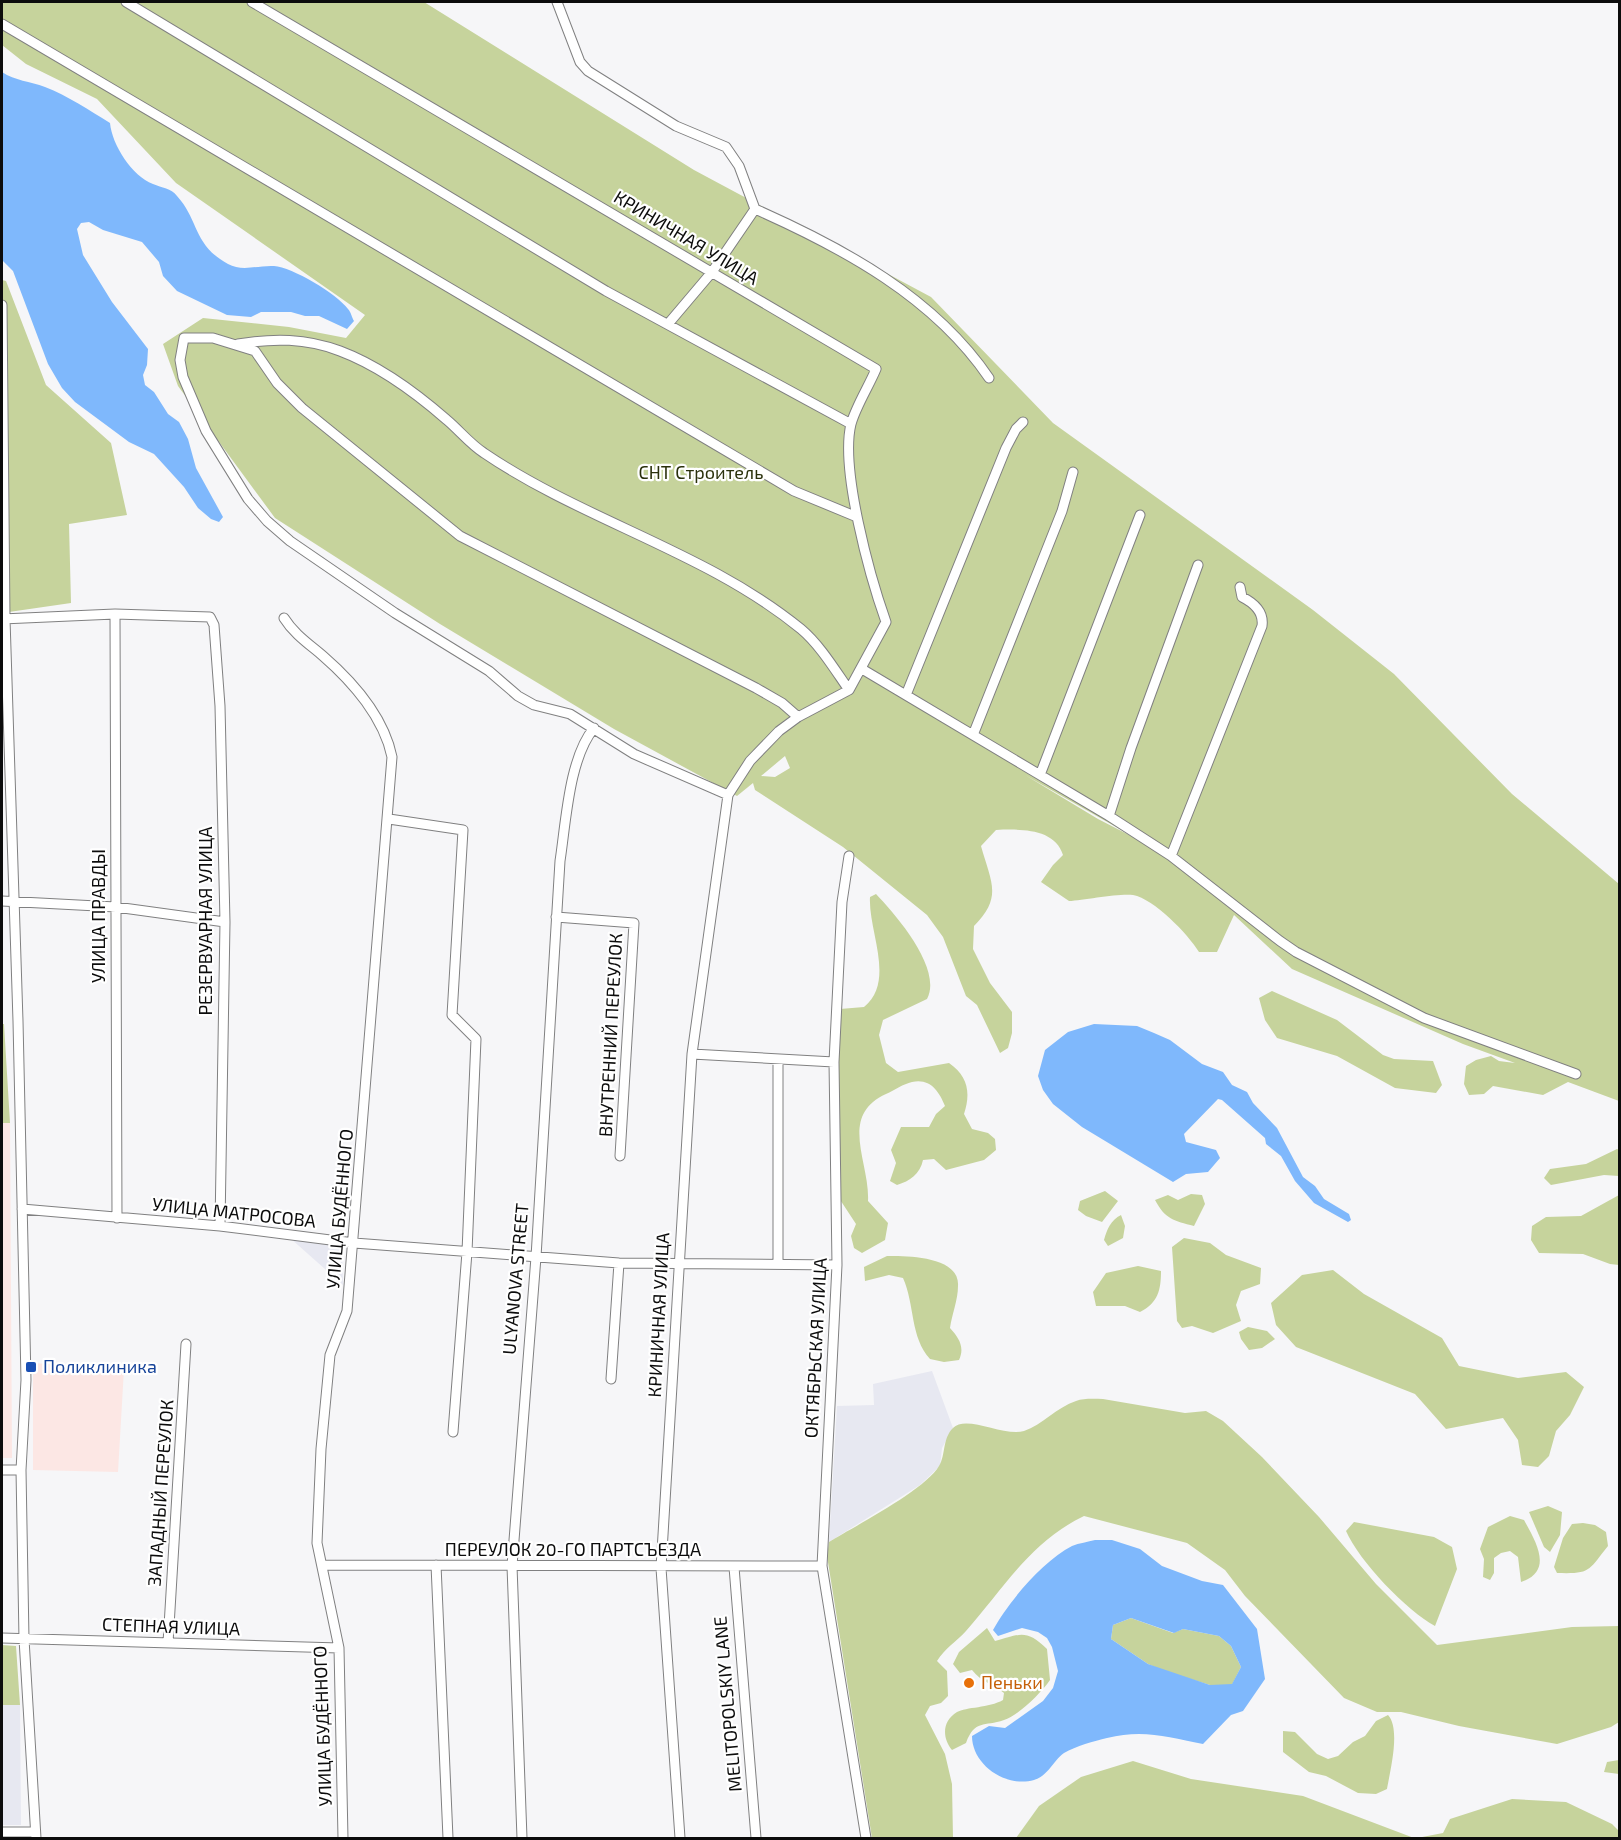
<svg xmlns="http://www.w3.org/2000/svg" width="1621" height="1840" font-family="'Exo 2',sans-serif">
<style>
.built{fill:#e7e8f1}
.medical{fill:#fce7e4}
.green{fill:#c6d39c;fill-rule:evenodd}
.water{fill:#7fb8fc;fill-rule:evenodd}
.lines{fill:none;stroke-linecap:round;stroke-linejoin:round}
.minor-casing{stroke:#808081;stroke-width:11}
.minor{stroke:#fff;stroke-width:9}
.transit-dot{fill:#1a4fb4;stroke:#fff;stroke-width:2}
.food-dot{fill:#e8710a;stroke:#fff;stroke-width:2}
.labels{text-anchor:middle;stroke-width:4.5;stroke-linejoin:round;paint-order:stroke}
.street-label{font-size:18px;fill:#0c0c0c;stroke:#fff}
.park-label{font-size:18px;fill:#2a310b;stroke:#fff}
.transit-label{font-size:18px;fill:#164399;stroke:#fff;text-anchor:start}
.food-label{font-size:18px;fill:#c56008;stroke:#fff;text-anchor:start}
</style>
<rect width="100%" height="100%" fill="#f6f6f8"/>
<!-- built -->
<path class="built" d="M290 1238 342 1247 343 1285Z
M932 1371 953 1428 942 1448 940 1466 920 1485 829 1542 837 1406 874 1405 873 1384Z
M2 1705H20L21 1825H2Z"/>
<!-- medical -->
<path class="medical" d="M2 1123H10L12 1458H2Z
M33 1363 124 1369 118 1472 33 1470Z"/>
<!-- green -->
<path class="green" d="M2 2H424L694 170 931 297 1053 423 1313 610 1394 674 1512 794 1619 884V1101L1568 1082 1543 1095 1493 1086 1484 1094 1469 1095 1464 1084 1466 1066 1476 1060 1491 1056 1499 1061 1515 1063 1463 1044 1292 969 1234 915 1217 952H1199C1188 934 1154 899 1133 895 1120 893 1084 900 1069 901L1041 882 1053 865 1063 855C1055 828 1020 829 996 830L981 846C991 882 1003 897 974 926L973 949 990 983 1012 1012V1033L1008 1048 1000 1053 977 1005 966 996 943 937 927 915 843 847 755 790 753 783 737 796 614 729 440 624 275 518 178 386 163 344 203 318 289 327 346 338 365 315 176 183 97 99 26 64 2 45ZM785 756 790 768 775 777 761 776ZM1025 775 1137 839 1098 819Z
M2 280 6 281 46 385 111 443 127 515 69 524 71 603 2 613Z
M876 894C896 915 943 969 927 999L883 1020 879 1035 886 1063 898 1072 949 1063C968 1076 971 1093 964 1114L972 1129 988 1133 995 1139 996 1150 984 1160 946 1170 934 1159 923 1160C920 1174 910 1181 897 1185L890 1181 896 1163 891 1150 901 1127H929L936 1114 945 1106C939 1091 930 1078 912 1082 903 1084 895 1090 886 1094 838 1116 870 1162 868 1201L888 1223 885 1240 862 1253 854 1248 851 1236 856 1224 833 1189 840 1009 864 1007C896 981 868 931 870 897Z
M1272 991 1337 1020 1383 1055 1394 1059 1433 1061 1442 1085 1436 1093 1395 1088 1337 1056 1277 1038 1265 1020 1259 998Z
M2 1024H4L10 1123H2Z
M1617 1149 1619 1150V1176L1604 1175 1551 1185 1544 1178 1550 1169 1586 1164Z
M1105 1191 1118 1201 1102 1222 1086 1216 1078 1210 1080 1201Z
M1191 1194 1202 1195 1205 1204 1194 1226C1174 1221 1165 1219 1155 1200L1168 1195 1178 1200Z
M1619 1195V1265L1610 1264 1583 1254 1539 1253 1531 1240 1532 1226 1546 1217 1581 1216Z
M1121 1215 1125 1226 1123 1238 1108 1246 1104 1240C1107 1229 1111 1220 1121 1215Z
M1184 1238 1210 1243 1226 1255 1261 1268 1260 1284 1241 1291 1236 1305 1241 1321 1213 1333 1192 1326 1182 1328 1177 1321 1172 1247Z
M887 1256C907 1256 960 1256 958 1286 958 1300 952 1314 950 1328 959 1338 965 1347 959 1360L944 1362 930 1359C910 1337 915 1305 903 1278L889 1275 865 1281 864 1267Z
M1138 1266 1161 1271C1161 1290 1158 1303 1140 1312L1125 1306H1096L1093 1292 1106 1273Z
M1333 1270 1364 1294 1442 1338 1459 1366 1518 1378 1566 1372 1584 1387 1570 1415 1556 1431 1549 1456 1538 1467 1522 1465 1518 1440 1503 1418 1446 1429 1415 1394 1296 1347 1276 1325 1271 1303 1302 1275Z
M1248 1327 1267 1331 1275 1339 1262 1348 1249 1350 1241 1339 1239 1332Z
M1103 1399 1185 1413 1206 1411 1223 1421 1262 1457 1319 1517 1376 1584 1437 1645 1572 1627 1619 1626V1722L1611 1727 1557 1744 1459 1726 1401 1712H1377L1344 1698 1245 1596 1225 1570 1187 1543 1084 1516C1030 1542 1004 1588 966 1631 956 1642 945 1648 937 1661L947 1671 948 1696 941 1703 930 1706 925 1715 945 1754 952 1784 953 1838H872L827 1556 829 1542C855 1526 925 1490 939 1466 946 1455 942 1439 953 1428 966 1414 1004 1437 1024 1431 1042 1425 1057 1407 1076 1401 1084 1398 1095 1399 1103 1399Z
M1548 1506 1562 1512 1560 1535 1550 1552 1544 1547 1529 1512Z
M1510 1516 1524 1520C1536 1542 1554 1571 1521 1582L1518 1557 1510 1551 1501 1553 1494 1558V1573L1490 1580 1483 1577 1484 1559 1480 1549 1488 1527Z
M1354 1522 1434 1537 1452 1547 1457 1569 1435 1626C1407 1611 1359 1561 1346 1531Z
M1583 1523 1595 1525 1606 1532 1608 1546C1588 1571 1591 1574 1557 1573L1554 1567 1563 1538 1572 1524Z
M1131 1618 1173 1633 1183 1629 1219 1636 1231 1646 1241 1667 1232 1685H1210L1164 1671 1148 1664 1111 1639 1113 1625Z
M987 1628 995 1641C1021 1634 1026 1629 1047 1649L1050 1680C1041 1693 1019 1715 1004 1720 984 1727 975 1719 966 1743L952 1750C942 1738 942 1721 957 1712 966 1707 989 1708 1003 1700L1004 1693C994 1684 981 1682 972 1670L960 1673 953 1664 959 1652Z
M2 1645 16 1646 20 1705H2Z
M1388 1715C1401 1729 1390 1771 1387 1789L1376 1794 1358 1793 1326 1776 1309 1772 1283 1752V1731L1295 1732 1317 1754 1328 1759 1338 1756 1353 1742 1365 1736 1376 1721Z
M1619 1760V1774L1604 1772 1607 1762Z
M1133 1761 1191 1779 1303 1796 1414 1838H1016L1039 1806 1081 1777Z
M1512 1799 1566 1802 1612 1824 1619 1831V1838H1417L1443 1833 1450 1819Z"/>
<!-- water -->
<path class="water" d="M2 72C15 81 30 81 45 87 68 96 89 110 110 123 112 145 132 176 153 184 162 188 171 188 177 196 199 220 193 245 228 264 242 272 259 265 274 266 292 267 337 294 348 309 351 312 352 318 354 321L347 329 319 316H305L291 312H261L251 317 227 315 177 291 163 276 159 262 142 242 103 230 89 222 81 223 77 229 83 255 112 302 148 349 147 365 143 375 145 385 154 392 168 414 179 422 188 439 196 468 223 517 219 522 211 519 198 508 184 487 154 454 129 442 75 402 62 388 48 364 13 271 2 260Z
M1094 1024 1137 1026 1154 1033 1170 1040 1202 1064 1223 1072 1232 1085 1247 1092 1253 1103 1277 1128 1303 1177 1315 1186 1324 1199 1349 1214 1351 1220 1348 1222 1314 1203 1295 1181 1281 1156 1266 1144 1265 1138 1222 1100 1218 1099 1184 1134 1186 1142 1216 1150 1220 1158 1208 1172 1186 1174 1173 1182 1082 1127 1053 1104 1043 1090 1038 1076 1045 1050 1068 1032Z
M1095 1540H1112L1140 1549 1162 1566 1202 1581 1223 1585 1257 1629 1265 1679 1243 1711 1231 1715 1203 1744C1168 1737 1143 1729 1107 1738 1094 1741 1076 1746 1064 1753 1053 1761 1048 1776 1034 1780 1006 1788 972 1765 972 1736L989 1726 1005 1728 1043 1701 1053 1688 1058 1671 1052 1647 1047 1638 1038 1632 1022 1628 998 1636 993 1630C1009 1601 1043 1561 1072 1546 1079 1543 1088 1542 1095 1540ZM1131 1618 1174 1633 1183 1629 1219 1636 1231 1646 1241 1667 1232 1684 1210 1685 1148 1664 1111 1639 1113 1625Z"/>
<g class="lines">
<defs>
<path id="minor" d="M126 2 606 291 851 424
M252 2 876 369C869 386 856 406 851 424 840 469 870 577 886 622L849 690 798 717 779 731 750 761 728 795 692 1054 661 1568 680 1838
M557 2 580 62 588 71 676 126 726 147 739 166 755 209C843 248 934 297 989 378
M2 24 794 491 857 517
M2 305 5 619 18 1021 26 1380 21 1470 24 1639 36 1838
M668 324 712 272 755 209
M238 344C273 338 306 338 340 351 380 366 415 392 447 420 459 430 470 444 484 453 584 521 707 552 801 629 820 645 835 670 849 690
M115 614 117 1218
M284 618C294 634 309 644 323 656 353 682 384 718 392 757L347 1311 330 1355 321 1449 317 1543 339 1648 343 1838
M2 619 115 614 210 617 214 625 220 706 225 922 220 1226
M862 669 1109 816 1171 856 1280 941 1296 952 1424 1018 1576 1074
M906 695 1006 448 1016 429 1023 422
M973 735 1062 511 1073 472
M1040 775 1140 515
M728 795 634 754 570 714 534 705 518 696 489 671 395 613 290 541 267 521 248 499 206 431 183 377 180 360 184 338H213L255 351 277 383 302 408 460 536 756 688 782 703 798 717
M1109 816 1131 748 1198 565
M389 819 463 830 452 1015 476 1039 467 1252 453 1432
M849 856 842 902 834 1062 837 1265 822 1566 866 1838
M1171 856 1262 626C1264 612 1254 603 1242 597L1240 587
M2 901 116 907 225 922
M556 917 634 923 620 1156
M692 1054 834 1062
M778 1060V1264
M22 1209 220 1226 354 1243 619 1263 837 1265
M611 1379 619 1263
M2 1470H21
M324 1565 822 1566
M436 1565 448 1838
M734 1567 756 1838
M2 1638 339 1648
M168 1643 186 1344
M2 1832H35
M522 1838 512 1566 536 1257 560 861C566 822 569 758 594 728"/>
</defs>
<!-- minor casing -->
<use href="#minor" class="minor-casing"/>
<!-- minor -->
<use href="#minor" class="minor"/>
</g>
<!-- markers -->
<rect class="transit-dot" x="25" y="1361" width="12" height="12" rx="3"/>
<circle class="food-dot" cx="969" cy="1683" r="6"/>
<g class="labels">
<!-- street labels -->
<g class="street-label">
<text transform="translate(686 238) rotate(31)" y="6">КРИНИЧНАЯ УЛИЦА</text>
<text transform="translate(99 916) rotate(-90)" y="6">УЛИЦА ПРАВДЫ</text>
<text transform="translate(206 921) rotate(-90)" y="6">РЕЗЕРВУАРНАЯ УЛИЦА</text>
<text transform="translate(611 1035) rotate(-87)" y="6">ВНУТРЕННИЙ ПЕРЕУЛОК</text>
<text transform="translate(340 1209) rotate(-85)" y="6">УЛИЦА БУДЁННОГО</text>
<text transform="translate(234 1213) rotate(6)" y="6">УЛИЦА МАТРОСОВА</text>
<text transform="translate(516 1279) rotate(-85)" y="6">ULYANOVA STREET</text>
<text transform="translate(659 1315) rotate(-87)" y="6">КРИНИЧНАЯ УЛИЦА</text>
<text transform="translate(816 1348) rotate(-87)" y="6">ОКТЯБРЬСКАЯ УЛИЦА</text>
<text transform="translate(161 1493) rotate(-86)" y="6">ЗАПАДНЫЙ ПЕРЕУЛОК</text>
<text x="573" y="1556">ПЕРЕУЛОК 20-ГО ПАРТСЪЕЗДА</text>
<text transform="translate(171 1627) rotate(2)" y="6">СТЕПНАЯ УЛИЦА</text>
<text transform="translate(728 1704) rotate(-95)" y="6">MELITOPOLSKIY LANE</text>
<text transform="translate(323 1726) rotate(-92)" y="6">УЛИЦА БУДЁННОГО</text>
</g>
<!-- park labels -->
<g class="park-label">
<text x="701" y="479">СНТ Строитель</text>
</g>
<!-- transit labels -->
<g class="transit-label">
<text x="43" y="1373">Поликлиника</text>
</g>
<!-- food labels -->
<g class="food-label">
<text x="981" y="1689">Пеньки</text>
</g>
</g>
<!-- border -->
<rect width="1621" height="1840" fill="none" stroke="#0c0c0c" stroke-width="6"/>
</svg>
